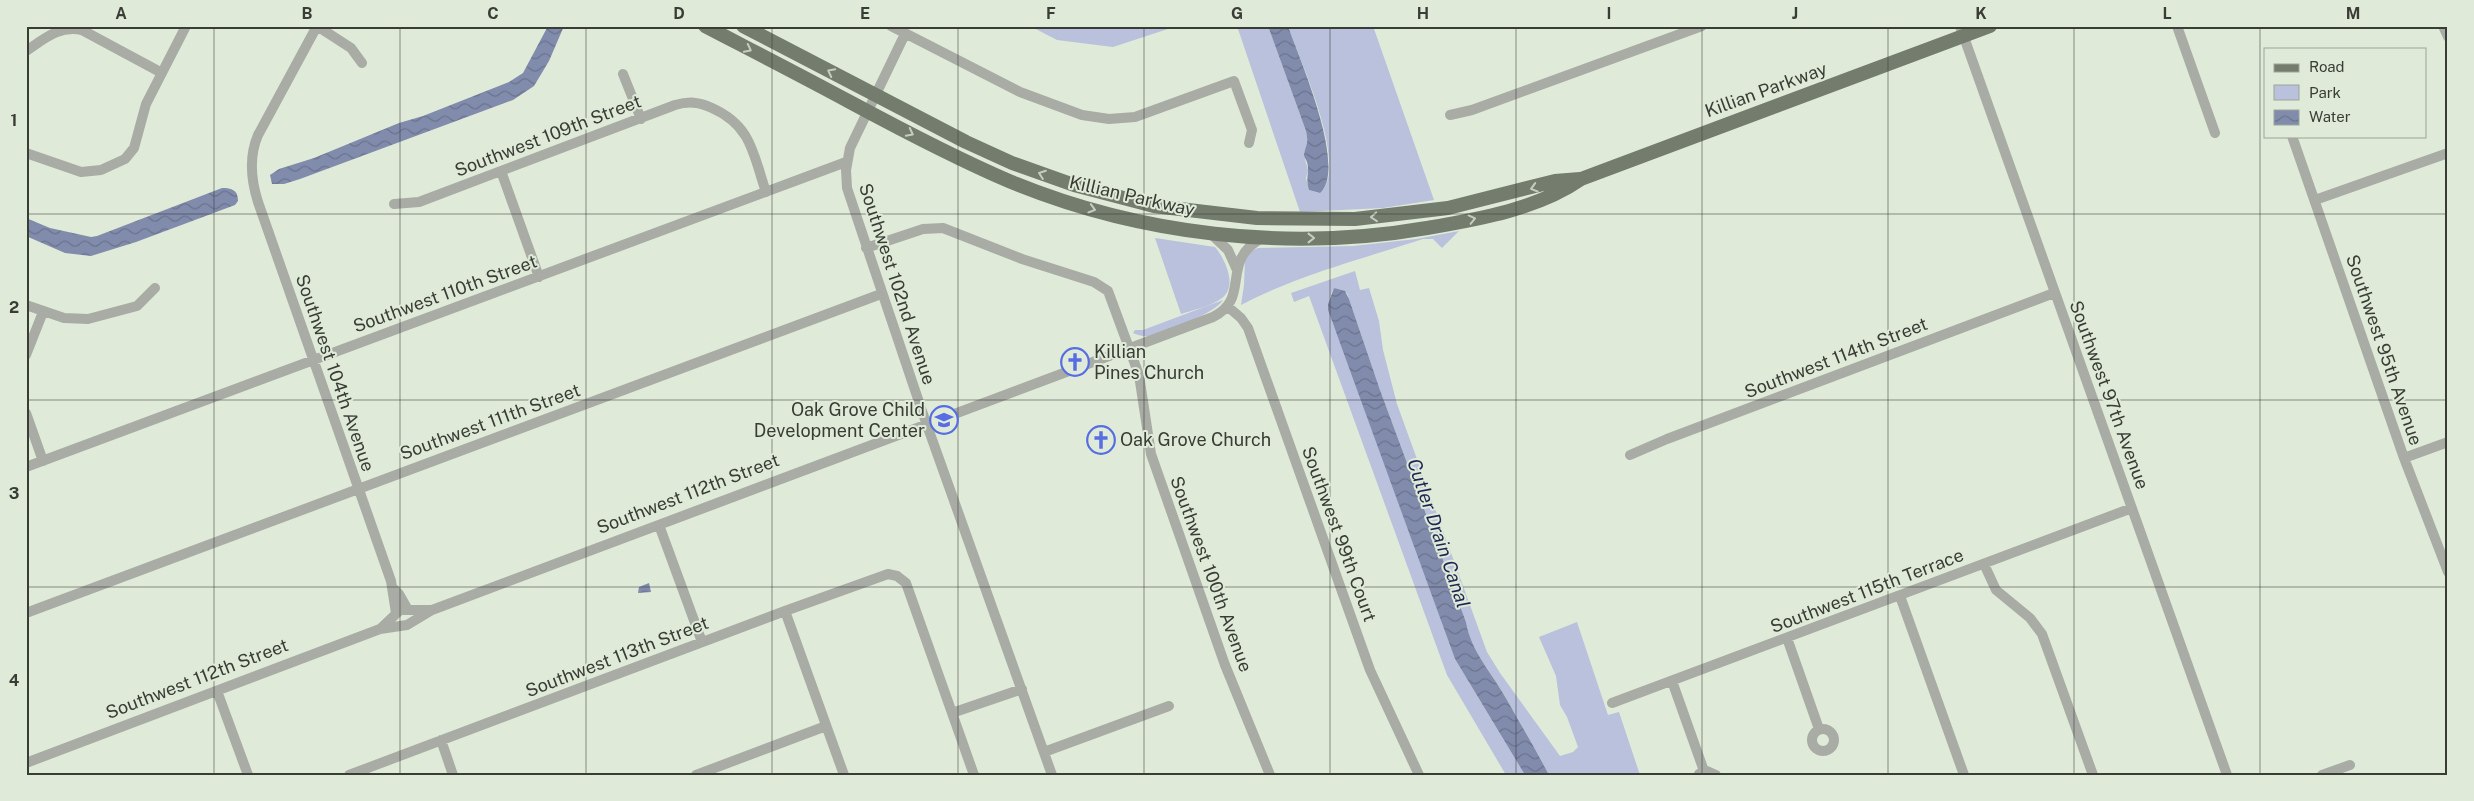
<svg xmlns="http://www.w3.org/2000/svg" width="2474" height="801" font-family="'Public Sans',sans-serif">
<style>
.green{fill:#b9c1dd}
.water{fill:url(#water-waves)}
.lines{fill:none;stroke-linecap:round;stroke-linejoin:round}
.minor{stroke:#a8aca5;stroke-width:10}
.major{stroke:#747c6e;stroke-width:14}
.oneway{stroke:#c4cebe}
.grid{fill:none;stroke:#393d36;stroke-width:1;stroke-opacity:0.55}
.labels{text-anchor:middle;stroke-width:4;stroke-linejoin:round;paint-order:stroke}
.street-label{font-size:18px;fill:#393d36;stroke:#dfead8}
.poi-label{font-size:18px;fill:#393d36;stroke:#dfead8;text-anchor:start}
.water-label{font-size:19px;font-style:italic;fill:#1d2652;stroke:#dfead8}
.neatline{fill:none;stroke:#393d36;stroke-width:2}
.grid-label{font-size:16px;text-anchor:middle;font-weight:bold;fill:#393d36}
</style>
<defs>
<pattern id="water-waves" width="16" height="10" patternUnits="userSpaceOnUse" patternTransform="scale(1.25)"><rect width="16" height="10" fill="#818bac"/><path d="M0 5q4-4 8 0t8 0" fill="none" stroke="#6b738d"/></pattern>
</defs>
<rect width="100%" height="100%" fill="#dfead8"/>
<!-- green -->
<path class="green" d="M1030 26H1177L1113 47 1057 40Z
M1237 26H1268L1306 131 1308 142 1304 156 1308 170 1306 178 1309 190 1320 193C1350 167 1299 58 1288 26H1373L1434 200 1383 208 1300 212Z
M1459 231 1442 248 1433 239H1423C1362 259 1298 275 1241 305L1244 285 1245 260 1251 251 1258 248 1353 246 1416 239Z
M1155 238 1215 247C1225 259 1238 286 1222 298 1212 306 1193 310 1181 314Z
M1355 271 1360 290 1369 288 1379 321 1383 350 1397 404 1487 652 1500 673 1560 756 1573 752 1578 747 1567 717 1560 705 1556 676 1539 637 1577 622 1608 715 1619 712 1640 775H1549C1536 750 1521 725 1507 700 1493 674 1471 652 1466 622L1380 390 1349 299 1347 293 1334 288C1322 308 1335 328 1343 348L1455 659 1525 775H1506L1447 675 1309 296 1294 302 1291 293Z
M1223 300C1214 314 1166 332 1149 336 1144 337 1138 335 1133 333L1135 330H1143Z"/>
<!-- water -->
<path class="water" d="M548 26H564L549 61 534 86 513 100 300 179 284 184H272L270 175 279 169 314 158 399 123 423 116 509 82 523 73Z
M1268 26H1288C1299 58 1348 168 1320 193L1309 190C1305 178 1310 172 1307 162 1306 159 1304 158 1304 155 1306 143 1309 145 1306 131Z
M222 188C232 188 238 190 238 201L235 205 136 242 91 256 65 253 26 236V218L50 228 91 237 97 236Z
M1334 288 1345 291 1349 299 1380 390 1466 622C1471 652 1493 674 1507 700 1521 725 1536 750 1549 775H1525L1455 659 1328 310V304Z
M649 583 651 592 638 593 639 587Z"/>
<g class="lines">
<!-- minor -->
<path class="minor" d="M317 26 258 135C249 156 251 180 258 202L391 581 396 613
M317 26 351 48 362 63
M891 26 1020 92 1082 115 1109 119 1135 117 1234 81 1252 130 1249 143
M1960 26 2227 775
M2177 26 2215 133
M2443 26 2448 37
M905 34 850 148 846 170 847 188 923 414 1052 775
M26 51C44 39 59 25 82 30L162 73
M623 74 641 119
M1450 115 1472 110 1702 26
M2292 136 2404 458 2448 572
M26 153 81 172 101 170 125 159 134 148 146 104 186 26
M501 171 539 277
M2315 200 2448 153
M394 204 419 202 675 105C689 101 699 102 712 108 752 126 753 154 766 192
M1210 233 1228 250 1237 270
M866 248 923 229 943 228 1022 259 1094 282 1108 291 1139 375 1151 454 1225 665 1270 775
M26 305 64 318 88 319 137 306 155 288
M1227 306 1241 318 1248 328 1370 670 1419 775
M26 355 43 312
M26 413 43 461
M1630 455 1667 439 2054 293
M2404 458 2448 442
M26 467 846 162
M659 525 702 642
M1984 564 1996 590 2030 618 2042 634 2093 775
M394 589 399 594 408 610
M1900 596 1964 775
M785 611 844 775
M26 613 881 294
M380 629 400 610H432
M1787 638 1819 729
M1672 681 1704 771
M217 691 248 775
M1612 703 2132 508
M952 713 1022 689
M1812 740a11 11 0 1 1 22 0a11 11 0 1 1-22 0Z
M441 740 453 775
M1044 752 1169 706
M26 763 380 629 407 625 432 610 1213 317C1252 298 1219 261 1262 238
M1699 774 1707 771 1716 775
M349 775 785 611 888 574 897 576 906 583 974 775
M696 775 826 726
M2322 775 2350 765"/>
<!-- major -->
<path class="major" d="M705 26C753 51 802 76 850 102 902 130 955 158 1009 181 1139 235 1288 252 1427 228 1479 219 1538 209 1581 179L1990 26
M743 26 966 142 1012 163 1074 185 1154 206 1257 218 1355 219 1448 208 1555 181 1580 179"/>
</g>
<!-- one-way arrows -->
<defs><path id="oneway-chevron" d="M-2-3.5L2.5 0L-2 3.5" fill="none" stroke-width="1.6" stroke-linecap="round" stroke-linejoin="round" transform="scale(1.25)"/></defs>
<g class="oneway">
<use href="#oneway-chevron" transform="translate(748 49) rotate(27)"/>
<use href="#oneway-chevron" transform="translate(831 72) rotate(-153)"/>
<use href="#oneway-chevron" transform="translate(910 133) rotate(27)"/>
<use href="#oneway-chevron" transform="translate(1042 174) rotate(-160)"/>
<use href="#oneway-chevron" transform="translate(1534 188) rotate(164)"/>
<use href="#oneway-chevron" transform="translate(1092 209) rotate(16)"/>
<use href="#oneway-chevron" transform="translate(1374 217) rotate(175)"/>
<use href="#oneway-chevron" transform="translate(1472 219) rotate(-13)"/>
<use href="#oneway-chevron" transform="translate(1311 238)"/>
</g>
<!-- grid -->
<path class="grid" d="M214 26V775M400 26V775M586 26V775M772 26V775M958 26V775M1144 26V775M1330 26V775M1516 26V775M1702 26V775M1888 26V775M2074 26V775M2260 26V775M26 214H2448M26 400H2448M26 587H2448"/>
<!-- icons -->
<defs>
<symbol id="church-ring" viewBox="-11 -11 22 22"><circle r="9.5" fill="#dfead8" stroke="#576de3" stroke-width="1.5"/><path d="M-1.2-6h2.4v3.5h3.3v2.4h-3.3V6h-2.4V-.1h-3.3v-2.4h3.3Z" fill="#576de3"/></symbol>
<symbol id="school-ring" viewBox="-11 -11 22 22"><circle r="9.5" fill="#dfead8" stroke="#576de3" stroke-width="1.5"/><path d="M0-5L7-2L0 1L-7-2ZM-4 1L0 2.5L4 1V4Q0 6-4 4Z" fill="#576de3"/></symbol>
</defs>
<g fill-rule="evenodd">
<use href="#church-ring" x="1059" y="346" width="32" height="32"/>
<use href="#school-ring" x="928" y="404" width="32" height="32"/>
<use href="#church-ring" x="1085" y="424" width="32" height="32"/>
</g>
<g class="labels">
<!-- street labels -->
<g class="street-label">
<text transform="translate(1766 90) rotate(-20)" y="6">Killian Parkway</text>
<text transform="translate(548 136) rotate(-21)" y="6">Southwest 109th Street</text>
<text transform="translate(1132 196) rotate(13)" y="6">Killian Parkway</text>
<text transform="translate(897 284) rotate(72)" y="6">Southwest 102nd Avenue</text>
<text transform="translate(445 294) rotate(-20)" y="6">Southwest 110th Street</text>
<text transform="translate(2384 350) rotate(71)" y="6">Southwest 95th Avenue</text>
<text transform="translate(1836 358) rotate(-21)" y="6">Southwest 114th Street</text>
<text transform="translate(335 373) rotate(71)" y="6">Southwest 104th Avenue</text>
<text transform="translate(2109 395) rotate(70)" y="6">Southwest 97th Avenue</text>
<text transform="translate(490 422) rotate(-20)" y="6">Southwest 111th Street</text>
<text transform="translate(688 494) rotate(-21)" y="6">Southwest 112th Street</text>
<text transform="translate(1339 534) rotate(70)" y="6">Southwest 99th Court</text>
<text transform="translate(1211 574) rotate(70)" y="6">Southwest 100th Avenue</text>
<text transform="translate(1867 591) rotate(-21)" y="6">Southwest 115th Terrace</text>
<text transform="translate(617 657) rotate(-21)" y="6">Southwest 113th Street</text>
<text transform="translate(197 679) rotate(-21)" y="6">Southwest 112th Street</text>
</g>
<!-- poi labels -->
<g class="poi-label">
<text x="1094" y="358">Killian<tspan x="1094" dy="21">Pines Church</tspan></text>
<text x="925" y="416" text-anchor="end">Oak Grove Child<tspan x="925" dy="21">Development Center</tspan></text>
<text x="1120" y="446">Oak Grove Church</text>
</g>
<!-- water labels -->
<g class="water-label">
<text transform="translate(1439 533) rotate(71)" y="7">Cutler Drain Canal</text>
</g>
</g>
<!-- border -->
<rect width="2474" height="801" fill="none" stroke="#dfead8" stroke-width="55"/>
<!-- legend -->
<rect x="2264" y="48" width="162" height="90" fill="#dfead8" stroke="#9da597"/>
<rect x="2274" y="64" width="25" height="8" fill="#747c6e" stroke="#9da597"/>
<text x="2309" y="72" font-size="15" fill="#393d36">Road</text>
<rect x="2274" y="85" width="25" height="15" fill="#b9c1dd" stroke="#9da597"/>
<text x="2309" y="98" font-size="15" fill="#393d36">Park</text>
<rect x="2274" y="110" width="25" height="15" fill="url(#water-waves)" stroke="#9da597"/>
<text x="2309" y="122" font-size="15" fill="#393d36">Water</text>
<rect x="28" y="28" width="2418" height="746" class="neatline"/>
<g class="grid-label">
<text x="121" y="19">A</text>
<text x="307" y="19">B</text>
<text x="493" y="19">C</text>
<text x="679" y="19">D</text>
<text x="865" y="19">E</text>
<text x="1051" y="19">F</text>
<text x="1237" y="19">G</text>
<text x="1423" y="19">H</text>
<text x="1609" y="19">I</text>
<text x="1795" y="19">J</text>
<text x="1981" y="19">K</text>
<text x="2167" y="19">L</text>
<text x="2353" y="19">M</text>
<text x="14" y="126">1</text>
<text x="14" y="313">2</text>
<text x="14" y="499">3</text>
<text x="14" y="686">4</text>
</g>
</svg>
